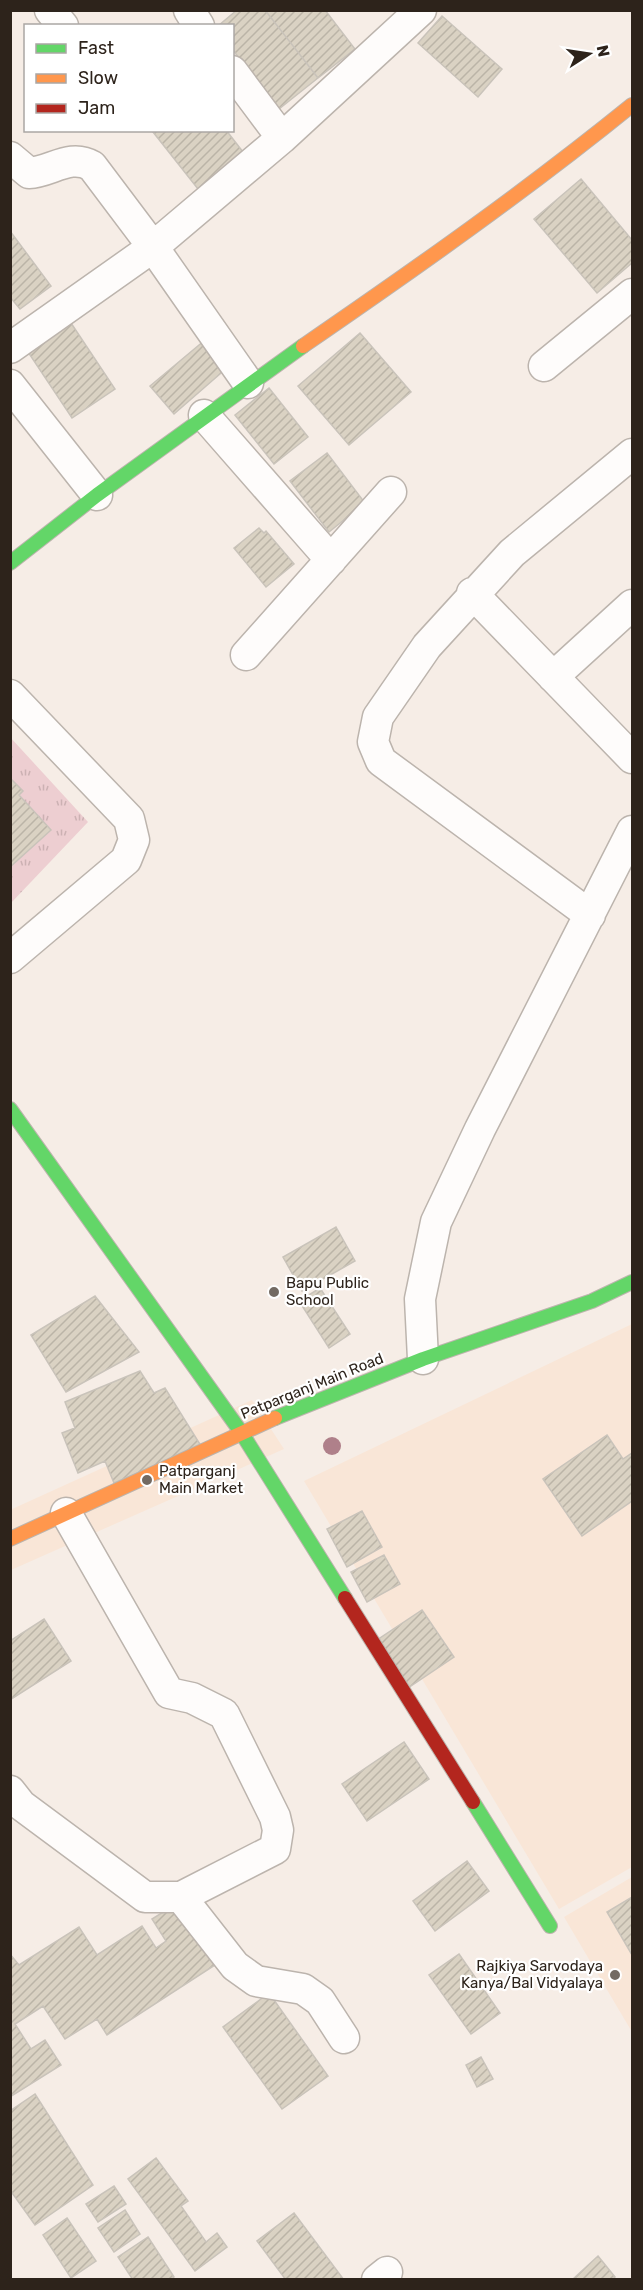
<svg xmlns="http://www.w3.org/2000/svg" width="643" height="2290" font-family="Rubik,sans-serif">
<style>
.built{fill:#f9e6d7}
.grass{fill:url(#grass-tufts)}
.building{fill:url(#building-hatch);stroke:#c9c3ba;stroke-width:1.5}
.lines{fill:none;stroke-linecap:round;stroke-linejoin:round}
.street-casing{stroke:#bcb4ad;stroke-width:33}
.fast-casing{stroke:#bcb4ad;stroke-width:16}
.slow-casing{stroke:#bcb4ad;stroke-width:16}
.jam-casing{stroke:#bcb4ad;stroke-width:16}
.street{stroke:#fefcfb;stroke-width:30}
.fast{stroke:#63d668;stroke-width:14}
.slow{stroke:#ff974d;stroke-width:14}
.jam{stroke:#b3261e;stroke-width:14}
.tree{fill:#af808a}
.poi-dot{fill:#736a62;stroke:#fff;stroke-width:2}
.labels{text-anchor:middle;stroke-width:4.5;stroke-linejoin:round;paint-order:stroke}
.poi-label{font-size:15px;fill:#2d231b;stroke:#fff;text-anchor:start}
.street-label{font-size:15px;fill:#2d231b;stroke:#fff}
</style>
<defs>
<pattern id="grass-tufts" width="24" height="20" patternUnits="userSpaceOnUse" patternTransform="scale(1.5)"><rect width="24" height="20" fill="#edced1"/><path d="M3 7l-1-3M5 7V3M7 7l1-3M15 17l-1-3M17 17v-4M19 17l1-3" fill="none" stroke="#ccb1b3"/></pattern>
<pattern id="building-hatch" width="6" height="6" patternUnits="userSpaceOnUse" patternTransform="scale(1.5)"><rect width="6" height="6" fill="#dad2c3"/><path d="M-1 1l2-2M0 6l6-6M5 7l2-2" fill="none" stroke="#bbb4a7"/></pattern>
</defs>
<rect width="100%" height="100%" fill="#f6ede6"/>
<!-- built -->
<path class="built" d="M632 1324V1867L559 1909 304 1481Z
M252 1400 284 1449 11 1570 10 1510Z
M632 1877V2032L564 1917Z"/>
<!-- grass -->
<path class="grass" d="M10 737 88 822 11 903H10Z"/>
<!-- building -->
<path class="building" d="M237 10H265L318 78 279 109 232 49V26H218Z
M265 10H325L355 49 318 78Z
M442 16 502 69 478 97 418 43Z
M155 130H226L243 152 198 189 153 132Z
M581 179 632 240V263L597 293 534 219Z
M10 231 51 286 20 309 10 297Z
M69 320 115 389 72 418 26 349Z
M360 333 411 392 349 445 298 386Z
M205 340 228 367 174 414 150 386Z
M269 388 308 437 274 464 235 415Z
M327 453 365 503 329 532 290 481Z
M259 528 264 533 266 531 294 564 266 587 234 548Z
M10 778 23 791 19 795 51 830 10 867Z
M336 1227 355 1261 302 1291 283 1257Z
M320 1288 350 1334 329 1348 299 1301Z
M95 1296 139 1352 66 1392 31 1335Z
M140 1371 154 1393 165 1388 201 1446 114 1483 105 1461 78 1473 62 1433 75 1428 65 1402Z
M607 1435 623 1459 632 1453V1501L582 1536 543 1479Z
M362 1511 382 1547 347 1567 327 1529Z
M384 1555 400 1584 367 1602 351 1572Z
M422 1610 454 1657 405 1690 374 1642Z
M44 1619 71 1661 10 1700V1641Z
M404 1742 429 1779 367 1821 342 1784Z
M467 1861 489 1891 435 1931 413 1901Z
M632 1897V1955L607 1912Z
M176 1904 215 1965 107 2035 97 2019 65 2039 43 2006 15 2024 31 2049 45 2040 61 2065 10 2097V1954L19 1965 79 1927 97 1955 142 1926 156 1948 166 1941 152 1919Z
M459 1954 500 2013 471 2034 429 1975Z
M269 1993 328 2076 282 2109 223 2027Z
M481 2057 493 2079 477 2087 466 2065Z
M35 2094 93 2185 35 2225 10 2190V2111Z
M156 2158 188 2201 181 2206 206 2242 217 2233 227 2247 195 2271 128 2179Z
M114 2186 126 2204 98 2222 86 2204Z
M125 2210 140 2234 114 2252 98 2228Z
M294 2213 344 2280H286L257 2241Z
M67 2218 96 2261 71 2278 43 2235Z
M148 2237 174 2277 171 2280H133L118 2257Z
M598 2256 615 2277 612 2280H572Z"/>
<g class="lines">
<defs>
<path id="street" d="M50 10 63 26
M189 10 199 26
M232 71 282 138 421 10
M10 157 29 173C51 172 70 153 92 166L153 247 248 383
M10 348 153 247 282 138
M544 366 632 294
M10 385 97 495
M204 415 331 560
M472 593 632 758
M246 655 391 492
M553 677 632 605
M10 695 129 819 134 840 126 860 10 958
M590 915 381 761 373 742 378 717 427 646 512 553 632 454
M423 1359 420 1299 436 1222 480 1129 632 831
M10 1791 21 1805 145 1897H181L275 1849 278 1830 275 1817 224 1714 192 1698 169 1693 66 1513
M181 1897 235 1966 256 1981 303 1989 320 2001 344 2038
M377 2280 387 2272"/>
<path id="fast" d="M10 563 97 495 303 346
M10 1109 241 1432 345 1598
M275 1418 423 1359 592 1301 632 1282
M473 1802 550 1926"/>
<path id="slow" d="M303 346C415 269 526 191 632 105
M10 1539 275 1418"/>
<path id="jam" d="M345 1598 473 1802"/>
</defs>
<!-- street casing -->
<use href="#street" class="street-casing"/>
<!-- fast casing -->
<use href="#fast" class="fast-casing"/>
<!-- slow casing -->
<use href="#slow" class="slow-casing"/>
<!-- jam casing -->
<use href="#jam" class="jam-casing"/>
<!-- street -->
<use href="#street" class="street"/>
<!-- fast -->
<use href="#fast" class="fast"/>
<!-- slow -->
<use href="#slow" class="slow"/>
<!-- jam -->
<use href="#jam" class="jam"/>
</g>
<!-- trees -->
<circle class="tree" cx="332" cy="1446" r="9"/>
<!-- markers -->
<g class="poi-dot">
<circle cx="274" cy="1292" r="6"/>
<circle cx="147" cy="1480" r="6"/>
<circle cx="615" cy="1975" r="6"/>
</g>
<g class="labels">
<!-- poi labels -->
<g class="poi-label">
<text x="286" y="1288">Bapu Public<tspan x="286" dy="17">School</tspan></text>
<text x="159" y="1476">Patparganj<tspan x="159" dy="17">Main Market</tspan></text>
<text x="603" y="1971" text-anchor="end">Rajkiya Sarvodaya<tspan x="603" dy="17">Kanya/Bal Vidyalaya</tspan></text>
</g>
<!-- street labels -->
<g class="street-label">
<text transform="translate(312 1386) rotate(-22)" y="5">Patparganj Main Road</text>
</g>
</g>
<!-- border -->
<rect width="643" height="2290" fill="none" stroke="#2d231b" stroke-width="24"/>
<!-- legend -->
<rect x="24" y="24" width="210" height="108" fill="#ffffff" stroke="#aba7a4" stroke-width="1.5"/>
<rect x="36" y="44" width="30" height="9" fill="#63d668" stroke="#aba7a4" stroke-width="1.5"/>
<text x="78" y="54" font-size="18" fill="#2d231b">Fast</text>
<rect x="36" y="74" width="30" height="9" fill="#ff974d" stroke="#aba7a4" stroke-width="1.5"/>
<text x="78" y="84" font-size="18" fill="#2d231b">Slow</text>
<rect x="36" y="104" width="30" height="9" fill="#b3261e" stroke="#aba7a4" stroke-width="1.5"/>
<text x="78" y="114" font-size="18" fill="#2d231b">Jam</text>
<!-- north arrow -->
<g transform="translate(589 54) rotate(78)" stroke="#ffffff" stroke-width="4.5" paint-order="stroke">
<path d="M0-4.5L10 22L0 15L-10 22Z" fill="#2d231b"/>
<text y="-9" font-size="16" font-weight="bold" text-anchor="middle" fill="#2d231b">N</text>
</g>
</svg>
